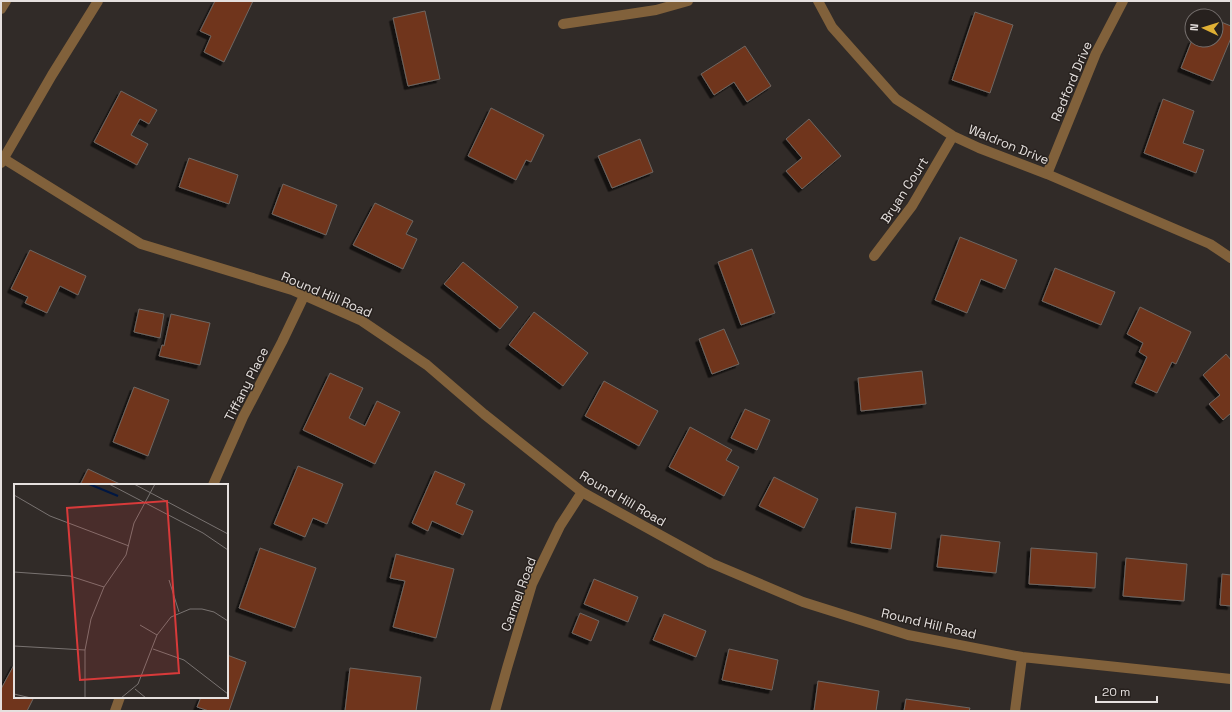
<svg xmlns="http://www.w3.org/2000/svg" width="1232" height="712" font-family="'Space Grotesk',sans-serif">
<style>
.building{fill:#70361a;stroke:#6e6662;filter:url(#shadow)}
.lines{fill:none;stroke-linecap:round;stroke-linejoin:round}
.minor{stroke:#81613b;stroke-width:10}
.tertiary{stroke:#81613b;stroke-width:10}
.labels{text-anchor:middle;stroke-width:3;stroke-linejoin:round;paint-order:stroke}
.street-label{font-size:13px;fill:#e5e0de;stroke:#27211e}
.inset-river{fill:none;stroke:#001743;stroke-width:2}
.inset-road{fill:none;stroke:#797371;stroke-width:1}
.view{fill:#d83a3a;fill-opacity:0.15;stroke:#d83a3a;stroke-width:2}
.inset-edge{fill:none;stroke:#e5e0de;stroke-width:2}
</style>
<defs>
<filter id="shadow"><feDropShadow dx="-3.5" dy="3.5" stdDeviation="0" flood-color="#0009"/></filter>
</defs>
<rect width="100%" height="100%" fill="#312b28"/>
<!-- building -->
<path class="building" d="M215 1H253L224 62 204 52 211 36 200 31Z
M425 11 440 79 408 86 393 18Z
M975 12 1013 25 990 93 952 80Z
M1216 20 1231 26V38L1213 81 1181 68 1192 40H1216Z
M745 46 771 86 747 102 734 82 714 95 701 74Z
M121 91 157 110 149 124 140 119 131 135 148 144 137 165 94 142Z
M1163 99 1194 111 1183 143 1204 150 1196 173 1144 153Z
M491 108 544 135 531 162 526 160 516 180 468 156Z
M809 119 841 156 802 189 786 171 802 158 786 139Z
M640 139 653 172 612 188 598 156Z
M189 158 238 175 229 204 179 187Z
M283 184 337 205 326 235 272 214Z
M375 203 413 221 406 234 417 239 403 269 353 245Z
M960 237 1017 260 1005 289 981 279 967 313 935 300Z
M752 249 775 313 741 325 718 262Z
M30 250 86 276 78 295 60 286 47 313 25 303 28 297 11 289Z
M463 262 518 307 500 329 444 284Z
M1055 268 1115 292 1101 325 1042 301Z
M1140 307 1191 332 1176 364 1172 362 1157 393 1135 383 1147 357 1139 352 1143 343 1127 334Z
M139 309 164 314 160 338 134 332Z
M534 312 588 353 563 386 509 345Z
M171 314 210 323 200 365 159 356 162 345 164 346Z
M724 329 739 364 712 374 699 339Z
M1226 354 1231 360V413L1223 420 1209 404 1220 395 1203 375Z
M922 371 926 404 861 411 858 378Z
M330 373 363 388 349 418 365 426 377 401 400 412 375 464 303 430Z
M604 381 658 411 639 446 585 416Z
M134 387 169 400 148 456 113 442Z
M745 409 770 420 757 450 731 438Z
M690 427 732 450 726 460 739 467 724 496 669 467Z
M298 466 343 484 327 524 313 518 305 537 274 524Z
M88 469 122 485H80Z
M435 471 465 484 456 504 473 511 463 535 432 521 428 531 412 523Z
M774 477 818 499 804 528 759 506Z
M856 507 896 513 891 549 851 543Z
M941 535 1000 542 996 573 937 567Z
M260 548 316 568 295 628 239 608Z
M1031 548 1097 553 1095 588 1029 584Z
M396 554 454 569 436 638 393 627 405 581 390 578Z
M1126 558 1187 564 1184 601 1123 596Z
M1222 574 1231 575V606L1220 605Z
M594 579 638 597 628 622 584 604Z
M580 613 599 621 591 641 572 633Z
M664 614 706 631 696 657 653 640Z
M729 649 778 660 772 690 722 680Z
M227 655 246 662 229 711H209L197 707 201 697H227Z
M15 663V697H34L27 711H1V689Z
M350 668 421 677 416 711H345Z
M818 681 879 691 876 711H814Z
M906 699 970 708 969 711H904Z"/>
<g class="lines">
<!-- minor -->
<path class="minor" d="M818 1 832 27 896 99 953 136 979 148 1047 174 1210 244 1231 258
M563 24 656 10 688 1
M1 157 141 244 292 290 362 321 427 365 484 414 582 492 711 563 803 602 908 635 1022 657 1231 679
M1047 174 1096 53 1123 1
M874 256 912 206 953 136
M213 485 243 417 282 342 304 296
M115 711 120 697
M495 711 507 668 532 584 560 526 582 492
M1015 711 1022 657"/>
<!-- tertiary -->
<path class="tertiary" d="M1 9 6 1
M1 163 52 75 98 1"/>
</g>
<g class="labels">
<!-- street labels -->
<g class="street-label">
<text transform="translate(1071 81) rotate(-67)" y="5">Redford Drive</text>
<text transform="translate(1009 144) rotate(22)" y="5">Waldron Drive</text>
<text transform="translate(904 190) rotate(-57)" y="5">Bryan Court</text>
<text transform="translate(327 294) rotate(23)" y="5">Round Hill Road</text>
<text transform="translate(246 384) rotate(-63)" y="5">Tiffany Place</text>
<text transform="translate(623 498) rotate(30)" y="5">Round Hill Road</text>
<text transform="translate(518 594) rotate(-70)" y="5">Carmel Road</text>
<text transform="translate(929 623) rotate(13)" y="5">Round Hill Road</text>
</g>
</g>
<!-- overview -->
<g transform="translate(14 484)">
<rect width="214" height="214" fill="#312b28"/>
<path class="inset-river" d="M75 0 104 12"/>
<path class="inset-road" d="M95 0 189 49 214 66M120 0 214 50M0 11 36 32 115 62M0 88 56 92 90 103M155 96 165 128M126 141 143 151M0 162 71 166M139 165 170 176 214 210M121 205 132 214M0 210 17 214M71 214V166L77 135 90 103 112 71 120 39 141 0M107 214 124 200 143 151 157 133 176 125H188L200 128 214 137"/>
<path class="view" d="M153 17 165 189 66 196 53 24Z"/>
<rect width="214" height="214" class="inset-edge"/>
</g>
<!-- border -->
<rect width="1232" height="712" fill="none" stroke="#e5e0de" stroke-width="4"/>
<!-- north arrow -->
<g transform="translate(1204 28) rotate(274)"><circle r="19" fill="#27211e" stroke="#736d6b"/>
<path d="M0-3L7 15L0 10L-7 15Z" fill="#e0b034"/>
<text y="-6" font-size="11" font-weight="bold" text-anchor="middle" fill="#e5e0de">N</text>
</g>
<!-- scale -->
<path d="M1096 696v6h61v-6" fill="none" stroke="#e5e0de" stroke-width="2"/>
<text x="1102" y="696" font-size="12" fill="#e5e0de" stroke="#27211e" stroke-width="3" paint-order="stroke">20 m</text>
</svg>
